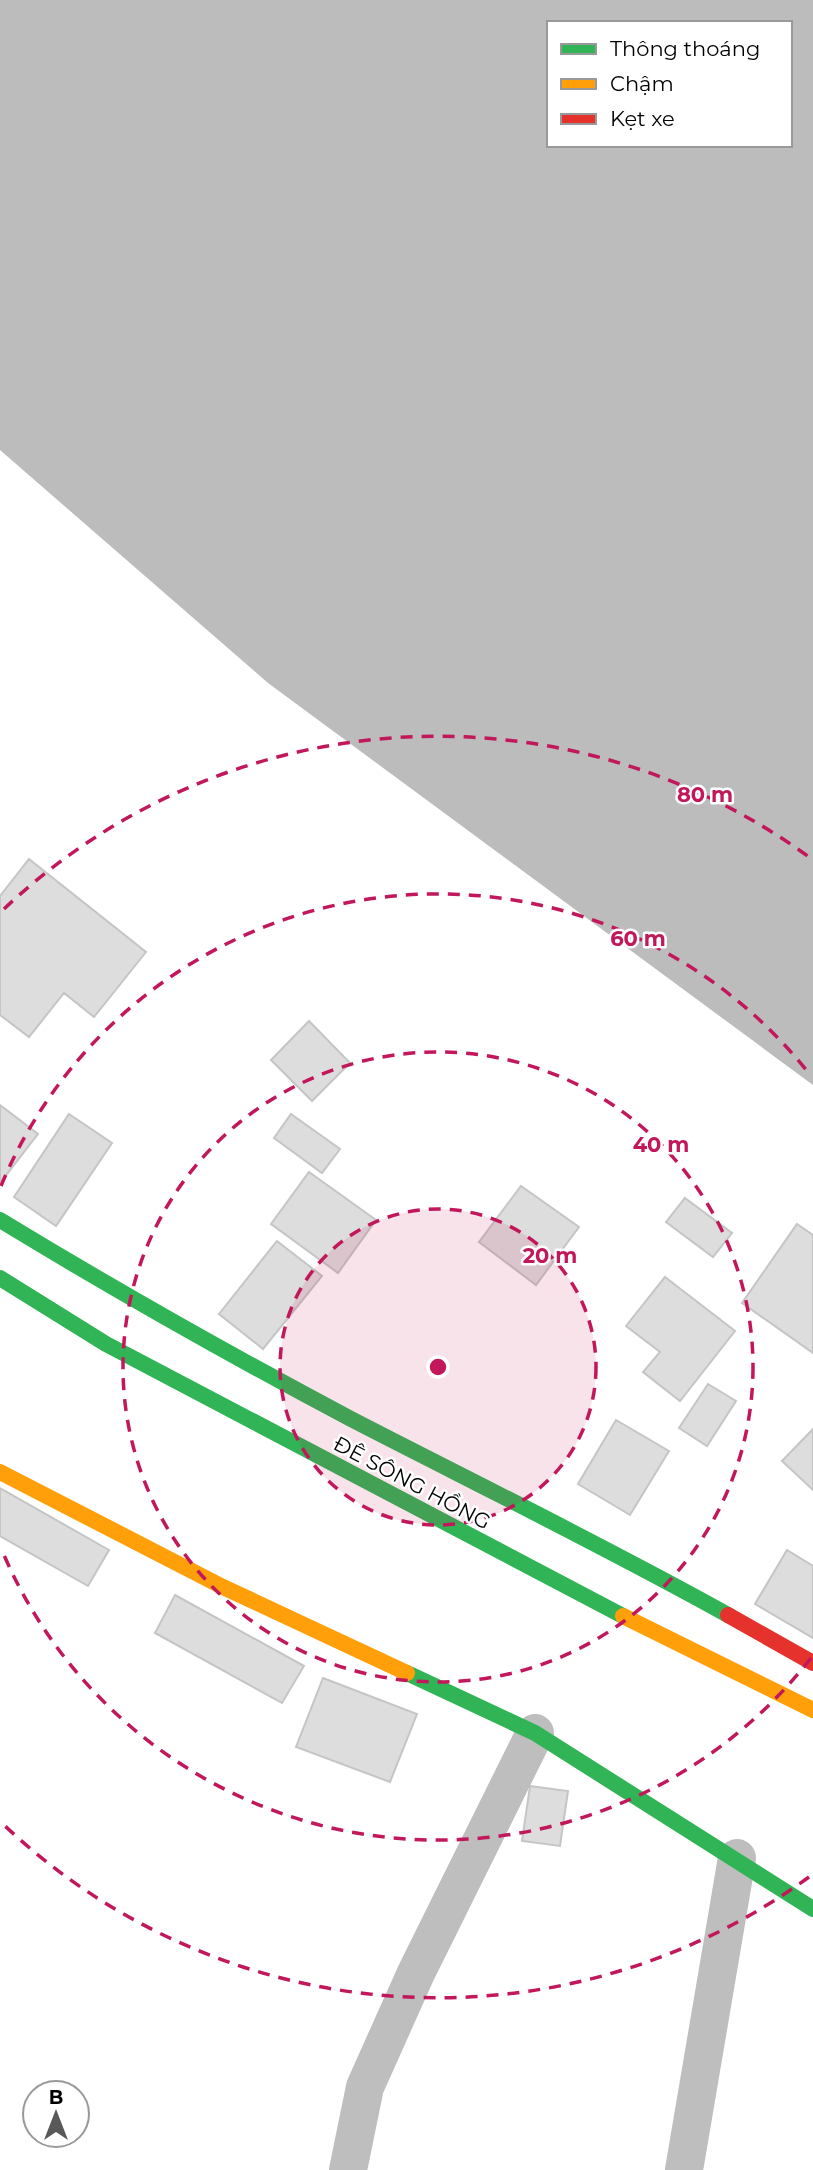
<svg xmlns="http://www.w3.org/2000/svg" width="813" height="2170" font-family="Montserrat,sans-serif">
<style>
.water{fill:#bcbcbc;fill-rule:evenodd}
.building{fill:#ddd;stroke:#c5c5c5;stroke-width:2}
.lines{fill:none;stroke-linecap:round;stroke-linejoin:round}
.street{stroke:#bebebe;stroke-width:38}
.fast{stroke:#30b455;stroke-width:16}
.slow{stroke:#ff9f0a;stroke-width:16}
.jam{stroke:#e5322d;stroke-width:16}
.ring{fill:none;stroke:#c2185b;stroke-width:3.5;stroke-dasharray:12 9}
.labels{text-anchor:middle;stroke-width:5;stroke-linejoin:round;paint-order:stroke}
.street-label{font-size:21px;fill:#000;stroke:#fff}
.centre{fill:#c2185b;stroke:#fff;stroke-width:3.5}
.ring-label{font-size:21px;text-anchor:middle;font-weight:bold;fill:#c2185b;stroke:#fff;stroke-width:5;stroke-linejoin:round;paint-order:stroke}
</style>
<rect width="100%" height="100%" fill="#fff"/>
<!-- water -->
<path class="water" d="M0 0H813V1085L268 683 0 450ZM549 23H790V145H549Z"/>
<!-- building -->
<path class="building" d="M29 859 146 952 94 1017 64 993 29 1037 0 1015V896Z
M309 1021 350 1063 312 1101 271 1060Z
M0 1105 38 1134 0 1183Z
M69 1114 112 1143 56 1226 14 1197Z
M291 1114 340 1149 322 1173 274 1138Z
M309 1172 376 1220 338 1273 271 1224Z
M521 1186 579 1227 536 1285 479 1242Z
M685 1198 732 1233 713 1257 666 1222Z
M797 1224 813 1235V1353L742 1303Z
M277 1241 322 1276 263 1349 219 1314Z
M665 1277 735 1331 680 1401 643 1372 660 1352 626 1326Z
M708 1384 736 1401 707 1446 679 1428Z
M616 1420 669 1451 630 1515 578 1484Z
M813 1429V1490L782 1461Z
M0 1488 109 1550 88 1586 0 1536Z
M787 1550 813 1566V1638L755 1604Z
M175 1595 304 1666 282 1703 155 1633Z
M323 1678 417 1714 390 1782 296 1747Z
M530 1786 568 1791 560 1846 522 1841Z"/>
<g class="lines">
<!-- street -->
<path class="street" d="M348 2170 365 2087 416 1973 535 1733
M684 2170 737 1858"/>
<!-- fast -->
<path class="fast" d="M0 1220C115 1290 232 1356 351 1419 477 1484 604 1546 728 1615
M0 1278 106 1344 623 1616
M407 1673 535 1733 813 1909"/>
<!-- slow -->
<path class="slow" d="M0 1472 223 1587 407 1673
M623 1616 813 1710"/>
<!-- jam -->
<path class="jam" d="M728 1615 813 1663"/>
</g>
<!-- distance rings -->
<circle cx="438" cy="1367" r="158" fill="#c2185b" fill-opacity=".12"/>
<g class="ring">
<circle cx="438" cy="1367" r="158"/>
<circle cx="438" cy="1367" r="315"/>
<path d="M811 1658A473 473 0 0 1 1 1548M1 1186A473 473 0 0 1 811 1076"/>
<path d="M809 1877A631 631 0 0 1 4 1825M4 909A631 631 0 0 1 809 857"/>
</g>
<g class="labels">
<!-- street labels -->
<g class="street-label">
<text transform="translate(412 1483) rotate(28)" y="7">ĐÊ SÔNG HỒNG</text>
</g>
</g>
<circle cx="438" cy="1367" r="10" class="centre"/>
<g class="ring-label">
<text x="705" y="802">80 m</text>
<text x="638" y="946">60 m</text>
<text x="661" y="1152">40 m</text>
<text x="550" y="1263">20 m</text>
</g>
<!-- legend -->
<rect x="547" y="21" width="245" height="126" fill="#ffffff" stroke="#999999" stroke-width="2"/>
<rect x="561" y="44" width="35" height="10" fill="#30b455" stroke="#999999" stroke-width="2"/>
<text x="610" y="56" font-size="21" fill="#000000">Thông thoáng</text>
<rect x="561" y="79" width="35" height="10" fill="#ff9f0a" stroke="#999999" stroke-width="2"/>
<text x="610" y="91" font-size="21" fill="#000000">Chậm</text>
<rect x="561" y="114" width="35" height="10" fill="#e5322d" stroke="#999999" stroke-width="2"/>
<text x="610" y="126" font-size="21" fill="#000000">Kẹt xe</text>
<!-- north arrow -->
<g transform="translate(56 2114)"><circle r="33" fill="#ffffff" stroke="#999999" stroke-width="2"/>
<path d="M0-5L12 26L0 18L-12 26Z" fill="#595959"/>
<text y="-10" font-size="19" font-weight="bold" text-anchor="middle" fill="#000000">B</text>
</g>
</svg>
